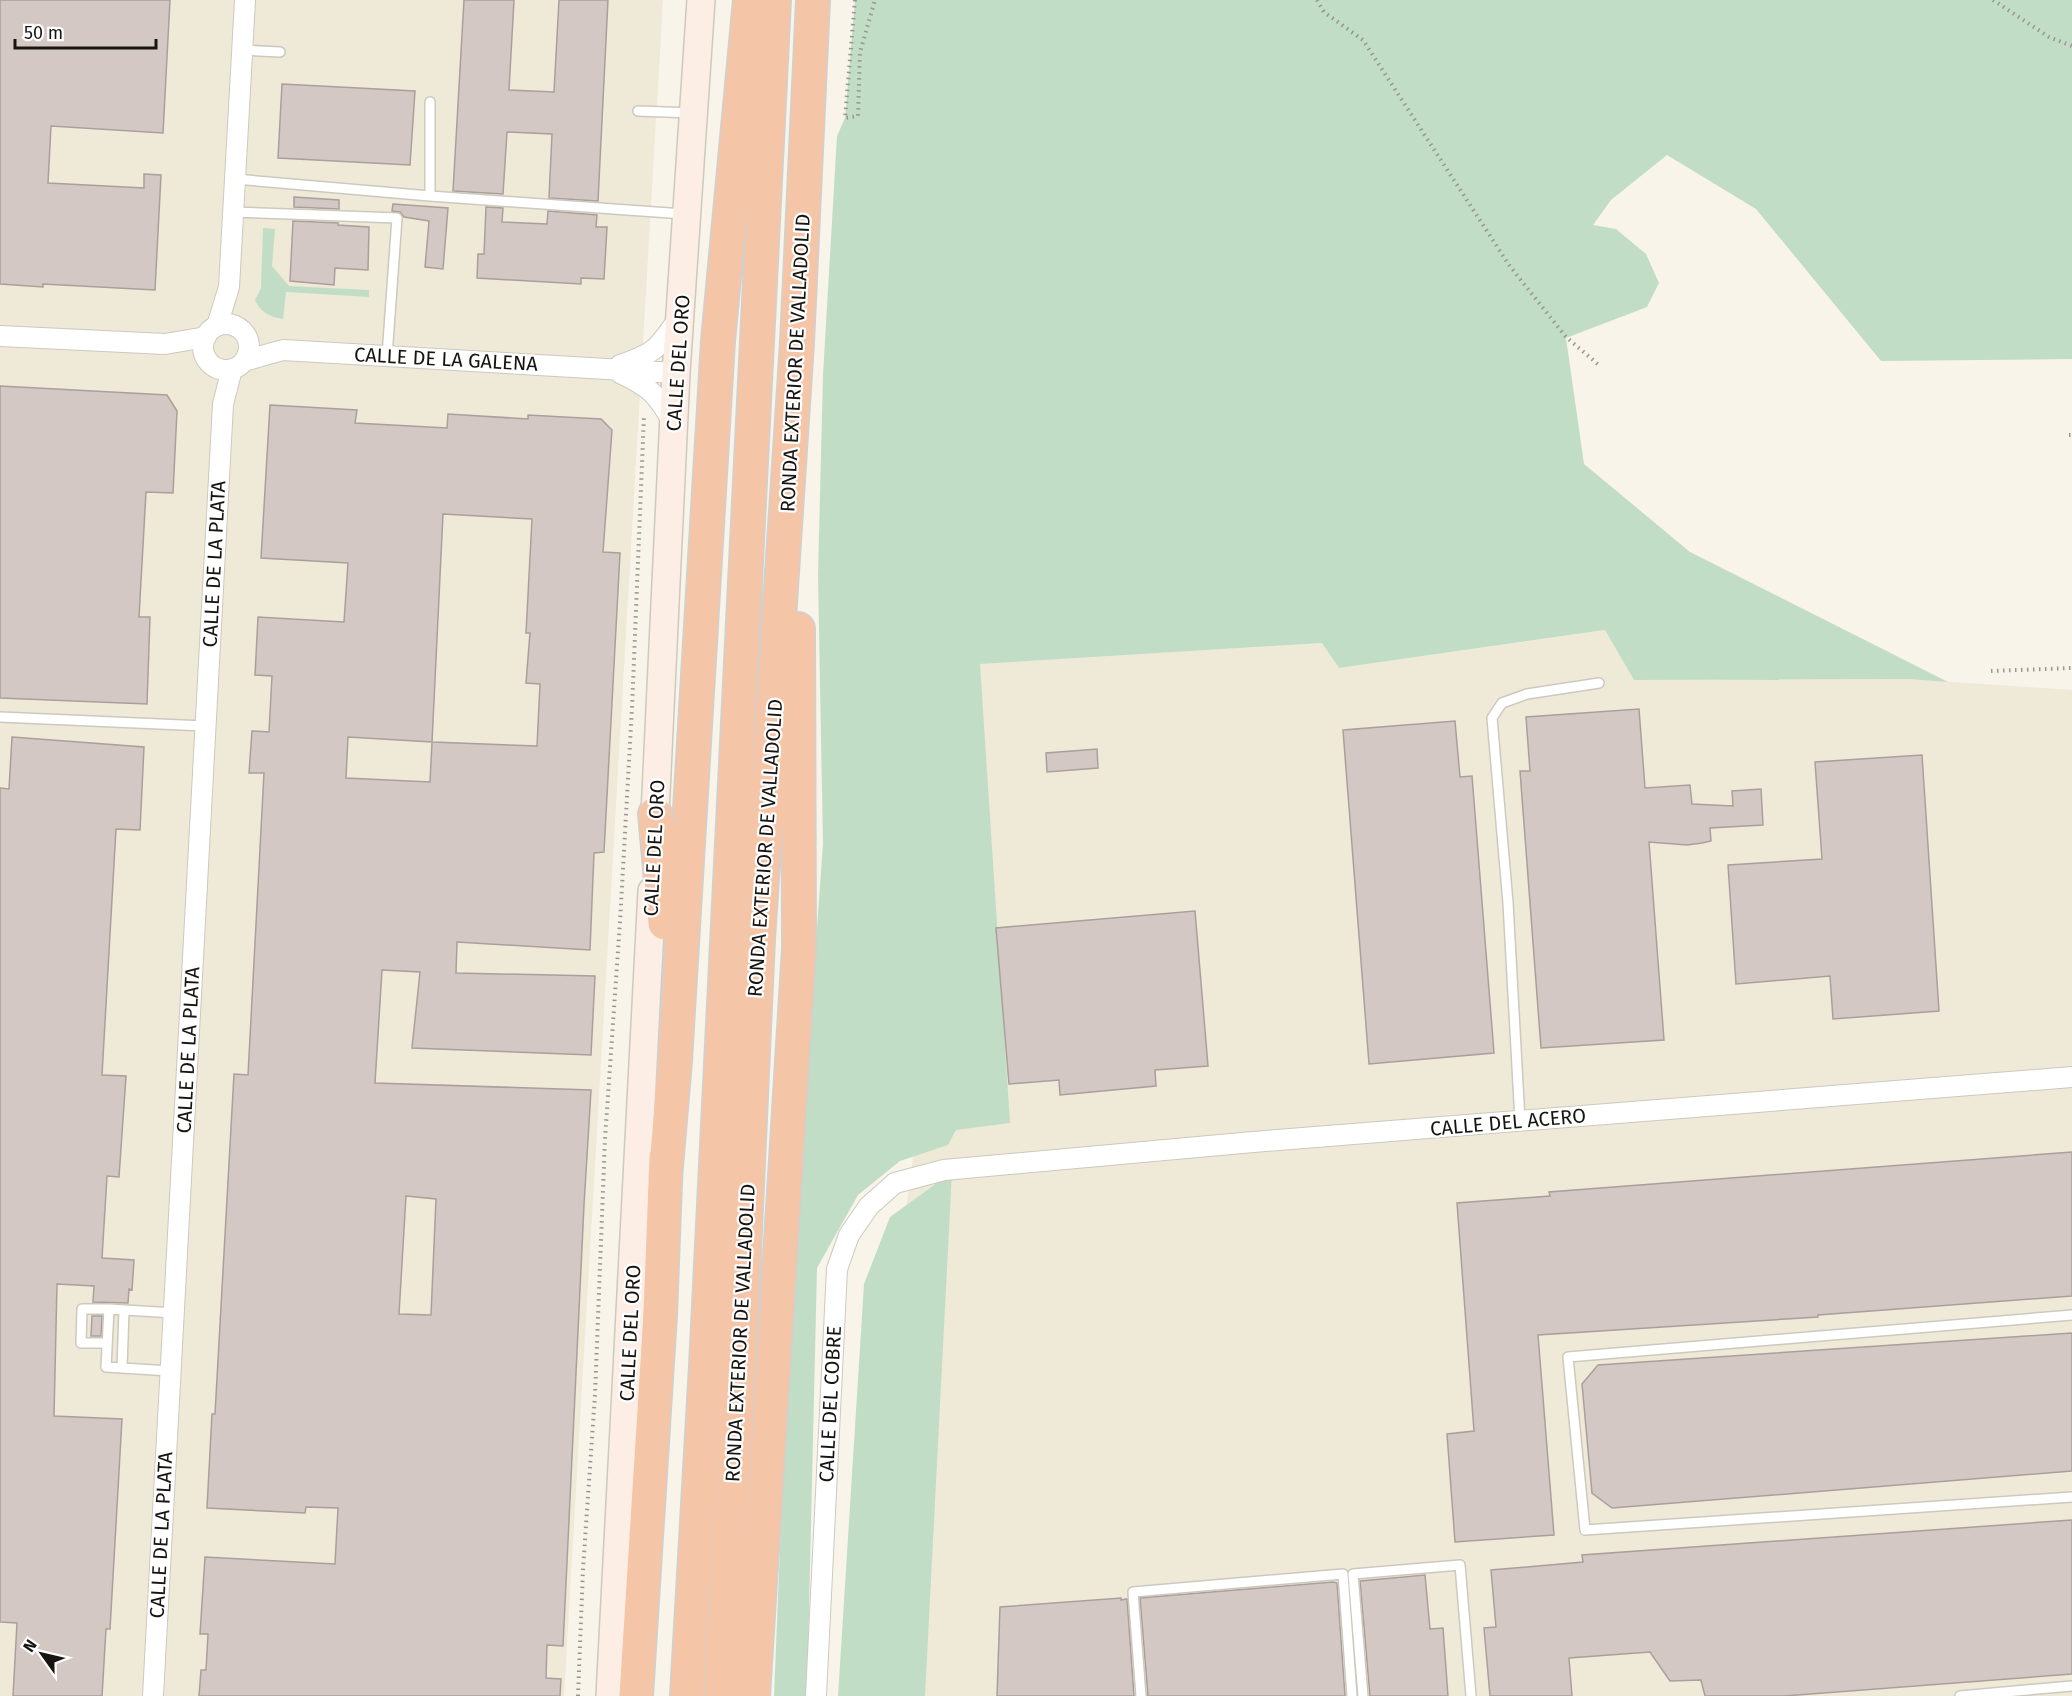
<svg xmlns="http://www.w3.org/2000/svg" width="2072" height="1696" font-family="'Fira Sans',sans-serif">
<style>
.built{fill:#efe9d7}
.green{fill:#c2ddc6}
.building{fill:#d4c8c4;stroke:#ab9f9b;stroke-width:1.5;fill-rule:evenodd}
.lines{fill:none;stroke-linecap:round;stroke-linejoin:round}
.lane-casing{stroke:#ccc9be;stroke-width:12}
.street-casing{stroke:#ccc9be;stroke-width:22}
.secondary-casing{stroke:#ccc9be;stroke-width:30}
.highway-casing{stroke:#d0d0cf;stroke-width:36}
.path{stroke:#98968e;stroke-width:4;stroke-dasharray:1.5 4.5;stroke-linecap:butt}
.lane{stroke:#fff;stroke-width:9}
.street{stroke:#fff;stroke-width:20}
.secondary{stroke:#fceee5;stroke-width:27}
.highway{stroke:#f5c5a8;stroke-width:33}
.labels{text-anchor:middle;stroke-width:4.5;stroke-linejoin:round;paint-order:stroke}
.street-label{font-size:20px;fill:#161511;stroke:#fff}
</style>
<rect width="100%" height="100%" fill="#f8f4ea"/>
<!-- built -->
<path class="built" d="M0 0H663L564 1696H0Z
M1606 630 1634 680 1909 679 2072 690V1696H840L980 664 1323 643 1339 668Z"/>
<!-- green -->
<path class="green" d="M855 0H2072V359L1881 361 1756 209 1667 155 1611 200 1593 225 1616 229 1646 254 1659 283 1647 307 1566 338 1584 464 1690 552 1948 682 1909 679 1634 680 1605 630 1339 668 1322 643 980 664 1010 1123 956 1130 948 1145 900 1161 858 1195 817 1268 807 1696H774L790 1302 823 844 818 575 823 375 837 136 845 118Z
M263 228 275 229 272 266 289 286 369 290V297L286 292 283 319C270 317 260 312 255 300L261 288Z
M952 1172 925 1696H838L864 1284 890 1217Z"/>
<!-- building -->
<path class="building" d="M0 0H170L163 133 51 126 48 183 144 188V174L161 175 155 290 43 284V287L0 284Z
M464 0H514L509 90 554 92 559 0H608L598 201 549 198 552 134 507 132 503 194 453 191Z
M282 84 415 91 410 165 278 158Z
M294 197 339 200V209L294 207Z
M393 204 448 208 443 269 425 267 429 221 404 217 400 212 392 211Z
M486 207 503 208 502 222 547 224 548 211 597 215 596 227H607L604 279 581 278V284L477 278 478 254H484Z
M293 221 338 223V225L369 227 368 270 335 268 334 285 290 281Z
M0 386 167 395 177 411 173 493 146 492 139 617H150L147 704 0 698Z
M270 405 357 410 355 423 447 428 448 414 528 419V415L601 419 612 430 603 552 620 553 604 852 594 853 590 950 457 942 456 973 595 976 591 1055 412 1048 420 972 382 970 375 1083 591 1090 584 1205 563 1646 547 1645 546 1678 561 1679 560 1696H199L201 1670H206L208 1634H200L205 1557 335 1564 338 1508 306 1507 305 1513 207 1508 212 1414H215L234 1074 248 1075 264 773H249L252 731 269 732 272 676 255 675 258 617 344 622 348 563 261 558ZM443 514 532 519 526 633H530L526 683 540 684 537 746 432 742ZM348 737 432 742 430 782 346 778ZM406 1196 436 1199 431 1315 399 1314Z
M1639 709 1645 788 1690 785 1692 804 1733 806 1732 791 1761 789 1763 825 1710 828 1711 841 1702 843 1687 845 1649 842 1664 1040 1541 1048 1520 771H1530L1526 717Z
M1455 721 1460 777 1472 776 1494 1053 1369 1064 1343 730Z
M12 737 144 747 140 830 116 829 102 1075 126 1076 119 1177 107 1176 102 1258 134 1260 132 1290 129 1289 128 1303 93 1302 94 1286 57 1284 54 1416 122 1419 110 1629H106L102 1696H13L17 1623 0 1622V788L9 789Z
M1097 749 1098 768 1047 772 1046 753Z
M1922 755 1939 1011 1833 1019 1830 976 1736 984 1728 865 1822 859 1815 762Z
M1195 911 1208 1066 1155 1070 1156 1086 1060 1095 1059 1080 1009 1084 996 928Z
M2072 1152V1296L1818 1315V1317L1538 1335 1554 1535 1455 1542 1447 1434 1474 1431 1457 1203 1550 1196 1549 1192Z
M92 1316H102L101 1336H91Z
M2072 1333V1471L1612 1508 1592 1493 1582 1384 1598 1365Z
M2072 1520V1674L1784 1696H1705L1701 1680 1670 1681 1650 1652 1569 1658 1572 1696H1490L1484 1628 1496 1627 1491 1570 1583 1562 1582 1555Z
M1425 1575 1430 1629 1443 1628 1448 1696H1370L1360 1581Z
M1333 1582 1337 1583 1345 1696H1148L1140 1598Z
M1121 1598V1600L1127 1599 1134 1696H997L1000 1607Z"/>
<g class="lines">
<defs>
<path id="lane" d="M242 50 280 52
M430 102V196
M638 111 692 113
M235 179 430 196 684 214
M233 212 397 218 387 356
M0 717 205 726
M1520 1121 1508 903 1492 718 1502 703 1527 694 1599 683
M2072 1315 1568 1357 1585 1530 2072 1497
M107 1343H81L82 1309H109
M122 1368 124 1310
M170 1371 106 1367 109 1309 174 1313
M1141 1696 1133 1592 1343 1574 1352 1696
M1363 1696 1353 1574 1460 1565 1471 1696
M1960 1696 2072 1686"/>
<path id="street" d="M203 347a23 23 0 1 1 46 0a23 23 0 1 1-46 0Z
M217 326 229 287 245 0
M0 336 165 344 206 337
M244 361 283 350 676 373
M620 365C656 353 658 348 679 318
M620 373C650 387 658 395 673 423
M153 1696 223 404 232 369
M816 1696 837 1269 849 1235 869 1206 895 1183 944 1170 1253 1142 2072 1077"/>
<path id="secondary" d="M654 835 676 373 701 0
M610 1696 652 891"/>
<path id="highway" d="M655 814 665 923
M665 1178 675 1061 718 341 750 0
M636 1696 660 1315 666 1157
M687 1696 706 1366 774 0
M721 1696 739 1365 758 939 797 343 813 0
M753 1696 799 948 798 629"/>
</defs>
<!-- lane casing -->
<use href="#lane" class="lane-casing"/>
<!-- street casing -->
<use href="#street" class="street-casing"/>
<!-- secondary casing -->
<use href="#secondary" class="secondary-casing"/>
<!-- highway casing -->
<use href="#highway" class="highway-casing"/>
<!-- path -->
<path class="path" d="M855 0 845 118 858 116 860 52 875 0
M1317 0 1324 12 1363 40 1509 265 1566 337 1600 366
M1993 0 2049 37 2072 46
M2069 435H2072
M1991 671 2072 668
M578 1696 583 1569 595 1395 605 1139 620 922 632 708 644 415"/>
<!-- lane -->
<use href="#lane" class="lane"/>
<!-- street -->
<use href="#street" class="street"/>
<!-- secondary -->
<use href="#secondary" class="secondary"/>
<!-- highway -->
<use href="#highway" class="highway"/>
</g>
<g class="labels">
<!-- street labels -->
<g class="street-label">
<text transform="translate(446 359) rotate(3)" y="7">CALLE DE LA GALENA</text>
<text transform="translate(678 363) rotate(-86)" y="7">CALLE DEL ORO</text>
<text transform="translate(795 363) rotate(-87)" y="7">RONDA EXTERIOR DE VALLADOLID</text>
<text transform="translate(214 564) rotate(-87)" y="7">CALLE DE LA PLATA</text>
<text transform="translate(654 848) rotate(-87)" y="7">CALLE DEL ORO</text>
<text transform="translate(765 848) rotate(-86)" y="7">RONDA EXTERIOR DE VALLADOLID</text>
<text transform="translate(188 1050) rotate(-87)" y="7">CALLE DE LA PLATA</text>
<text transform="translate(1508 1122) rotate(-5)" y="7">CALLE DEL ACERO</text>
<text transform="translate(630 1333) rotate(-87)" y="7">CALLE DEL ORO</text>
<text transform="translate(740 1333) rotate(-87)" y="7">RONDA EXTERIOR DE VALLADOLID</text>
<text transform="translate(830 1404) rotate(-87)" y="7">CALLE DEL COBRE</text>
<text transform="translate(161 1535) rotate(-87)" y="7">CALLE DE LA PLATA</text>
</g>
</g>
<!-- north arrow -->
<g transform="translate(42 1654) rotate(304)" stroke="#ffffff" stroke-width="4.5" paint-order="stroke">
<path d="M0-4.5L10 22L0 15L-10 22Z" fill="#161511"/>
<text y="-9" font-size="16" font-weight="bold" text-anchor="middle" fill="#161511">N</text>
</g>
<!-- scale -->
<path d="M15 39v9h141v-9" fill="none" stroke="#161511" stroke-width="3"/>
<text x="24" y="39" font-size="18" fill="#161511" stroke="#ffffff" stroke-width="4.5" paint-order="stroke">50 m</text>
</svg>
